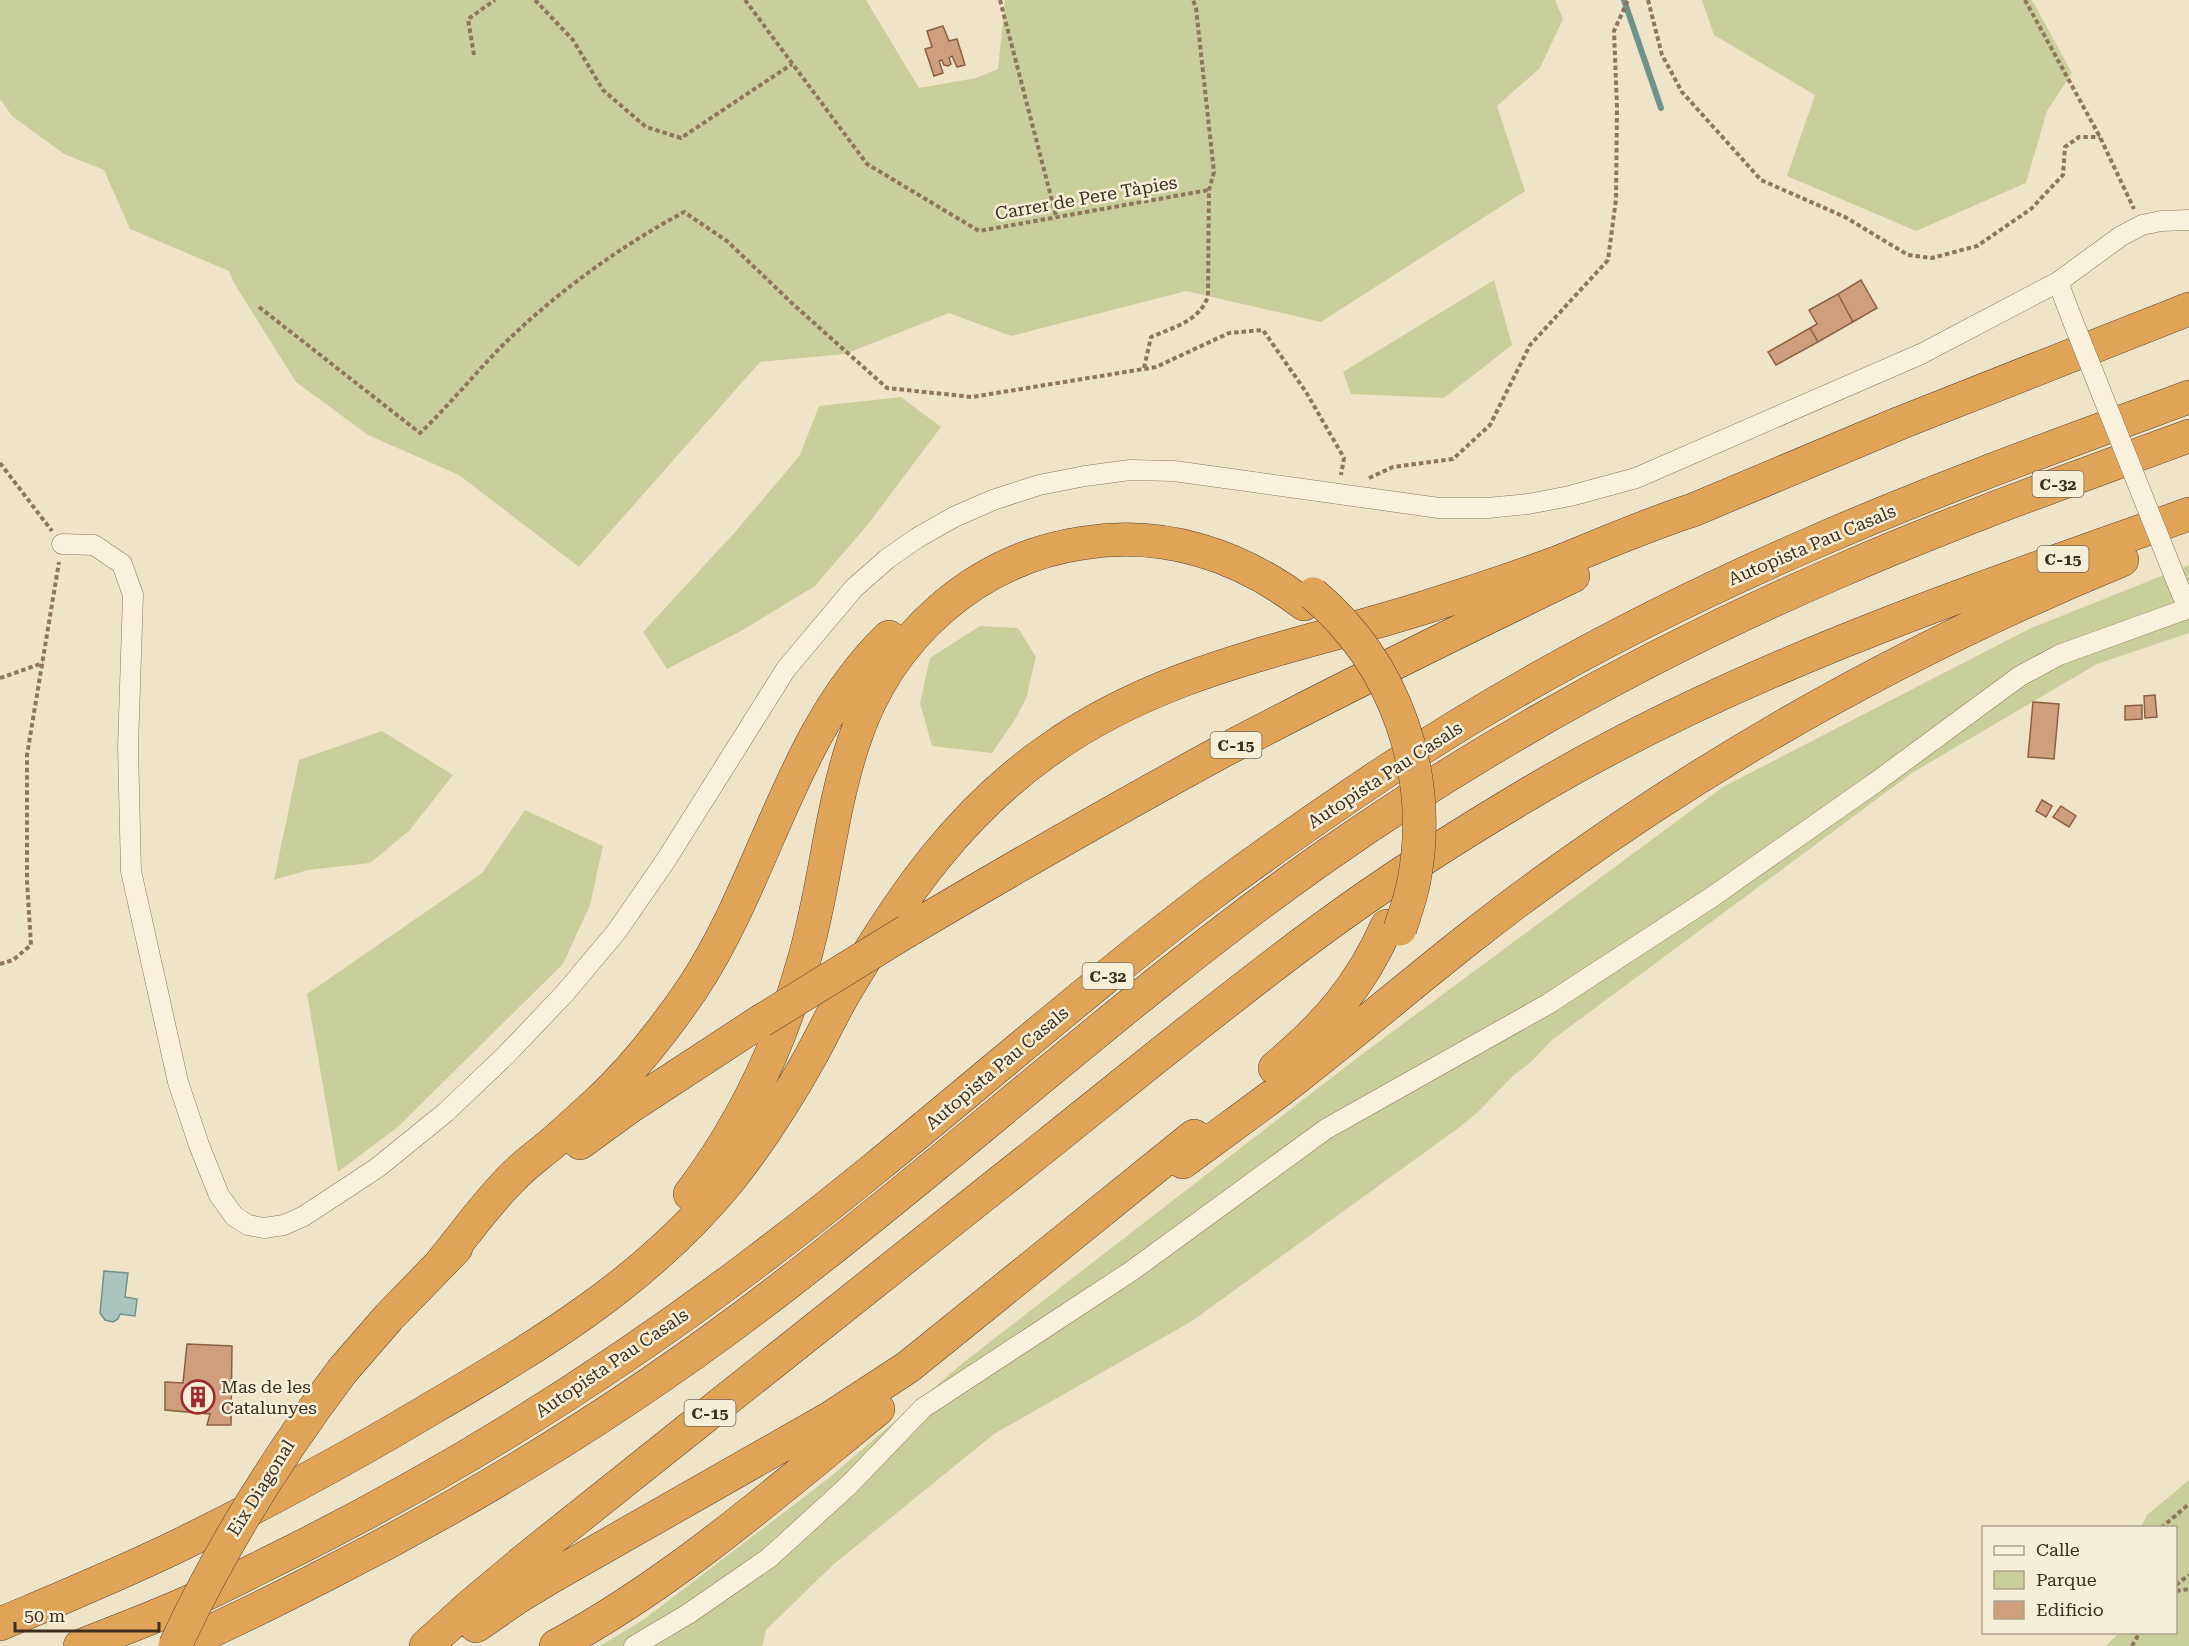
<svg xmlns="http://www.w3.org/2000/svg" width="2189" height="1646" font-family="'Roboto Serif',serif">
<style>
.green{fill:#c9cf9b}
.water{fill:#a9c4bc;stroke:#6f938a;stroke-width:1.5}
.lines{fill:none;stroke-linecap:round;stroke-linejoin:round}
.stream{stroke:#6f938a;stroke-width:6}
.building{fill:#cf9f7d;stroke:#8d5f41;stroke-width:1.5}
.street-casing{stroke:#8d765c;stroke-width:21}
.highway-casing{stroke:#5b4430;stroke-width:34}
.path{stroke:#8d765c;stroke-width:4;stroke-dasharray:4.5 3;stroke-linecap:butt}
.street{stroke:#faf1dc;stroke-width:20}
.highway{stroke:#e0a458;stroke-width:33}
.street-bridge-casing{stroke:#8d765c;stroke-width:21;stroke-linecap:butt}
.highway-bridge-casing{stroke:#5b4430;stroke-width:34;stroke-linecap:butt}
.street-bridge{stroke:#faf1dc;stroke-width:20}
.highway-bridge{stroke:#e0a458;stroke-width:33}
.labels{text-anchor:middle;stroke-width:5;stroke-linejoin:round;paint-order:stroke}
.shield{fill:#f7eed8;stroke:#756857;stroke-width:1.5}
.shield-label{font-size:16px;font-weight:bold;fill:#3d2e20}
.street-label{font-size:18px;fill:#3d2e20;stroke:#f7eed8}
.poi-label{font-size:18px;fill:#3d2e20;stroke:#f7eed8;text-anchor:start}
</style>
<rect width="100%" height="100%" fill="#f0e4c8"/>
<!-- green -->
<path class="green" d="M0 0H866L919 88 976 78 998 69 1005 0H1555L1563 19 1540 68 1497 106 1525 191 1321 322 1186 291 1011 336 949 313 845 354 760 362 579 567 459 475 368 435 296 382 234 283 229 271 130 229 104 170 64 154 12 116 0 99Z
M1702 0H2032L2072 73 2047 111 2026 183 1916 231 1787 176 1815 95 1714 35Z
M1494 280 1512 345 1444 398 1351 394 1343 372Z
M901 397 941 427 869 523 815 586 741 631 667 669 643 632 736 531 800 455 819 406Z
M2189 565V633L2097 664 1912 773 1552 1040 1532 1061 1512 1077 1477 1113 1457 1129 1192 1321 994 1434 834 1564 766 1630 762 1646H600L643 1620 829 1478 964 1362 1361 1055 1723 787 2029 629Z
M980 626 1018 628 1036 657 1026 699 1014 721 992 753 932 746 920 703 930 658Z
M382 731 453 775 409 831 370 863 308 870 274 880 299 760Z
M525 810 603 846 590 905 563 964 399 1126 338 1172 307 994 482 873Z
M2189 1480V1646H2106L2119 1633 2176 1632V1528L2141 1527 2147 1515Z"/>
<!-- water -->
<path class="water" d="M104 1271 128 1273 125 1297 137 1299 135 1316 120 1314 118 1319 113 1322 105 1320 100 1313Z"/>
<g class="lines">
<!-- stream -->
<path class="stream" d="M1624 0 1661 108"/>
</g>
<!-- building -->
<path class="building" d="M943 26 949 41 957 39 965 65 957 67 952 56 949 58 951 64 948 66 944 65 942 60 939 61 943 73 934 76 925 49 932 47 927 31Z
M1861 280 1877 308 1853 322 1838 294Z
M1838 294 1853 322 1818 342 1810 328 1817 324 1809 310Z
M1810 328 1818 342 1776 365 1768 352Z
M2155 695 2157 717 2145 718 2144 696Z
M2033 702 2059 704 2054 759 2028 757Z
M2142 705V719L2125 720V706Z
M2042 800 2052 806 2046 817 2036 811Z
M2061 806 2076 816 2069 827 2053 817Z
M187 1344 232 1346 231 1425H207L210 1414 165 1410V1382L183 1383Z"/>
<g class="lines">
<defs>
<path id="street" d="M2058 282 2072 319
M62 544 94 545 122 564 133 595 128 747 131 871 178 1082 199 1145 219 1195 234 1216 248 1225 264 1228 284 1225 304 1216 377 1168 446 1112 506 1055 565 993 617 931 666 860 786 669 854 588 887 559 917 538 954 517 993 500 1039 485 1085 476 1130 470 1174 471 1439 508H1487L1528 504 1570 496 1636 478 1921 354 2058 282 2121 236 2142 225 2161 221 2189 220
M2176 580 2188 609
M634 1646 688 1614 769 1558 849 1485 923 1408 1130 1272 1326 1129 1548 1004 1712 897 1876 782 2020 676 2059 655 2189 608"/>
<path id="highway" d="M907 931C1010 870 1114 810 1219 753 1336 691 1455 633 1573 576
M1275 1068C1326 1025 1360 987 1387 926
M580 1143 631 1106 761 1021
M1183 1162C1220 1134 1259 1107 1296 1078 1382 1011 1463 939 1552 876 1729 748 1920 643 2122 560
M690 1194C744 1123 780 1046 804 960 825 888 830 812 854 741 888 637 975 559 1083 543 1164 530 1240 555 1304 604
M441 1263C465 1234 487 1202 514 1176 524 1165 537 1156 549 1146 565 1133 580 1118 596 1104 633 1070 664 1030 692 989 766 878 791 731 889 637
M343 1370 389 1317 456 1248
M0 1624C64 1597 130 1570 192 1539 274 1498 354 1455 432 1408 543 1343 647 1281 730 1179 760 1141 787 1099 811 1056 824 1032 836 1006 851 982 904 893 960 813 1046 752 1162 668 1294 649 1426 607 1470 593 1513 579 1556 563 1601 545 1646 525 1693 510L1900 423 2189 309
M476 1626 518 1597 551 1577 830 1418 908 1367 1194 1136
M80 1646C115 1632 150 1619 184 1604 221 1588 258 1568 295 1550 458 1468 612 1371 757 1261 912 1144 1055 1013 1210 895 1266 853 1324 813 1382 774 1516 685 1661 609 1808 545 1933 490 2061 444 2189 397
M177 1646C228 1625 278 1599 327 1574 489 1492 644 1395 788 1283 970 1143 1139 987 1327 855 1486 744 1657 650 1835 573 1951 522 2070 480 2189 436
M426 1646 469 1607 525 1560C699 1421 873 1283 1048 1144 1138 1072 1228 998 1322 929 1394 876 1470 828 1547 783 1751 665 1968 593 2189 514
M556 1646C674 1582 775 1493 878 1409"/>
</defs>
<!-- street casing -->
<use href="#street" class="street-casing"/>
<!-- highway casing -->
<use href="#highway" class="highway-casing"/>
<!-- path -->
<path class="path" d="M535 0 573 40 603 90 646 127 681 138 792 64
M745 0 867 164 979 231 1209 190
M1000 0 1056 216
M1648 0 1662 55 1682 92 1761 180 1845 217 1908 255 1932 258 1977 246 2031 209 2063 175 2065 147 2079 137H2100
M2025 0 2100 137 2134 209
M474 55 468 19 495 0
M259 307 420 433C451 404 478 369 509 339 560 290 621 246 684 212L727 241 795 306 887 388 972 397 1156 367 1229 333 1263 330 1306 392 1344 458 1341 475
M1144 368 1151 337C1174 327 1200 321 1208 296L1209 190 1214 172 1196 8 1193 0
M0 463 52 531
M1369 478 1393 467 1453 459 1490 425 1530 345 1608 260 1616 199 1617 107 1614 31 1628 0
M0 678 43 663
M0 964 13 960 31 945 27 881V755L59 562
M2161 1528 2189 1504
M2176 1585 2189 1575
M2176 1591 2189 1589
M2132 1646 2140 1632"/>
<!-- street -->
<use href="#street" class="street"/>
<!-- highway -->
<use href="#highway" class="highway"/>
<defs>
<path id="street-bridge" d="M2072 319 2176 580"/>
<path id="highway-bridge" d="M1313 594C1396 664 1434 774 1414 881 1411 897 1405 913 1400 929
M761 1021 907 931
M175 1646C221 1547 277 1457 343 1370"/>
</defs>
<!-- street-bridge casing -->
<use href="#street-bridge" class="street-bridge-casing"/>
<!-- highway-bridge casing -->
<use href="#highway-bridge" class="highway-bridge-casing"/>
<!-- street-bridge -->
<use href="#street-bridge" class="street-bridge"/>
<!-- highway-bridge -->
<use href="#highway-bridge" class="highway-bridge"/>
</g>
<!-- icons -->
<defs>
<symbol id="building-ring" viewBox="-11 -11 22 22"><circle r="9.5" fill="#f7eed8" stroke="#9e2a2b" stroke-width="1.5"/><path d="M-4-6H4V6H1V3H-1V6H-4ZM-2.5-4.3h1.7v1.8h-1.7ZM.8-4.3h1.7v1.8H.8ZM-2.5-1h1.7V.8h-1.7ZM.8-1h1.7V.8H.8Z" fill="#9e2a2b"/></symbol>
</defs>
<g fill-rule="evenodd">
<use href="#building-ring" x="179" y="1378" width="38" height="38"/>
</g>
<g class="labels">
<!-- shield labels -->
<g class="shield">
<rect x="2032.5" y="471" width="51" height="26" rx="4.5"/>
<rect x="2037.5" y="546" width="51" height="26" rx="4.5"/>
<rect x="1210.5" y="732" width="51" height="26" rx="4.5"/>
<rect x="1082.5" y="963" width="51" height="26" rx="4.5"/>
<rect x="684.5" y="1400" width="51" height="26" rx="4.5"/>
</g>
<g class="shield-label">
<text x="2058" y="490">C-32</text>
<text x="2063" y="565">C-15</text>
<text x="1236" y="751">C-15</text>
<text x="1108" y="982">C-32</text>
<text x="710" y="1419">C-15</text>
</g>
<!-- street labels -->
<g class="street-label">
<text transform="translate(1086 198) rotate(-10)" y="6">Carrer de Pere Tàpies</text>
<text transform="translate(1812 545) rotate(-23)" y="6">Autopista Pau Casals</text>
<text transform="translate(1385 775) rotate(-33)" y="6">Autopista Pau Casals</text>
<text transform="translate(997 1068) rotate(-40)" y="6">Autopista Pau Casals</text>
<text transform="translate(612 1363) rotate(-34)" y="6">Autopista Pau Casals</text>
<text transform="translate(261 1488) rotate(-58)" y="6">Eix Diagonal</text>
</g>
<!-- poi labels -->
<g class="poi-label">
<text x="221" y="1393">Mas de les<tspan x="221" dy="21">Catalunyes</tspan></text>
</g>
</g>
<!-- legend -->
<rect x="1982" y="1526" width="195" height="108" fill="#f7eed8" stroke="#ada18e" stroke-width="1.5"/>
<rect x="1994" y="1546" width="30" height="9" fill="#faf1dc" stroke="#ada18e" stroke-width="1.5"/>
<text x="2036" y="1556" font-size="18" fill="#3d2e20">Calle</text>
<rect x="1994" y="1571" width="30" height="18" fill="#c9cf9b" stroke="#ada18e" stroke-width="1.5"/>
<text x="2036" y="1586" font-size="18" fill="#3d2e20">Parque</text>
<rect x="1994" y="1601" width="30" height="18" fill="#cf9f7d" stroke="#ada18e" stroke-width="1.5"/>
<text x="2036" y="1616" font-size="18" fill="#3d2e20">Edificio</text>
<!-- scale -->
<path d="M15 1622v9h144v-9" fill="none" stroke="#3d2e20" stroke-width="3"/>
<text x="24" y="1622" font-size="18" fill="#3d2e20" stroke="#f7eed8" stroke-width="4.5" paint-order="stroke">50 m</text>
</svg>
